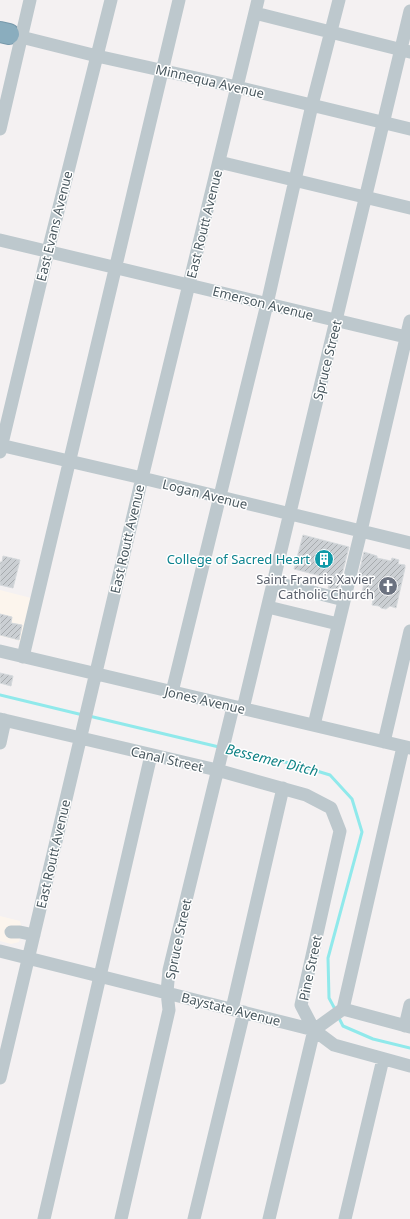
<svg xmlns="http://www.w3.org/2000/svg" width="410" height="1219" font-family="'Noto Sans',sans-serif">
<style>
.commercial{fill:#fcf5ed}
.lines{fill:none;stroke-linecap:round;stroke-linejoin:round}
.stream{stroke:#90e9eb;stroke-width:3}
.building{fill:url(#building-hatch);stroke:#d5d9dc}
.highway-casing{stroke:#7698aa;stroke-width:22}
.minor{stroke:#bdc8cd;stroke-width:13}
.highway{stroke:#8aadbe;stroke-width:20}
.labels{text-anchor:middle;stroke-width:3;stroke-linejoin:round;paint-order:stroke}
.street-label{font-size:13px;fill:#49585f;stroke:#fff}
.culture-label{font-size:13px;fill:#0d838f;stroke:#fff;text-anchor:end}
.worship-label{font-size:13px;fill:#5b616d;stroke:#fff;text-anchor:end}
.water-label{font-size:14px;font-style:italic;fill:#108285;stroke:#fff}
</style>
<defs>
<pattern id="building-hatch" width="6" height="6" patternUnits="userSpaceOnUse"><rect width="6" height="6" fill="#cbcfd3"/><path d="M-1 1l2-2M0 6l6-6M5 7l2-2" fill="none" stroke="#a7abae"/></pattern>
</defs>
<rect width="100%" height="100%" fill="#f4f1f2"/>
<!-- commercial -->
<path class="commercial" d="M0 590 35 599 24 642 0 636Z
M0 916 20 921 22 929 19 942 11 944 0 941Z"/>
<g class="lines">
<!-- stream -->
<path class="stream" d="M0 695 83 715
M89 716 219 747
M227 748 297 765 330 775 352 799 362 832 328 958 329 998 336 1011
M338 1016 343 1026 373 1039 410 1048"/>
</g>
<!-- building -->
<path class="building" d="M303 535 349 547 338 590 328 588 330 581 320 579 321 576 294 569Z
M364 552 377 556V558L391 561 392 558 399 560 398 564 405 565V568L396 608 390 606 386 609 381 608 379 606 372 605 373 600 361 597 365 579 358 577Z
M3 556 20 560 13 588 0 585V562H2Z
M0 614 12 617 11 623 22 625 19 640 0 635Z
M0 673 13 676 11 686 0 683Z"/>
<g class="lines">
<defs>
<path id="highway" d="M0 32 9 34"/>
</defs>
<!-- highway casing -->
<use href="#highway" class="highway-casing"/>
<!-- minor -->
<path class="minor" d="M255 13 410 52
M9 34 97 56 237 87 410 129
M0 129 30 0
M219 162 410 208
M0 240 410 338
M0 445 142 478 410 543
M0 452 48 251 111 0
M273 582 344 600
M268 607 338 624
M0 651 410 748
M23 657 179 0
M172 692 267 304 312 105 339 0
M243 709 410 11
M0 719 217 770 306 795 331 808 340 831 301 1005 314 1030 269 1219
M314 725 361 531 410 321
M384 742 410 631
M0 743 5 720
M11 932H20L34 935
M0 951 314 1030 334 1045 410 1066
M232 1009 283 788
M343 1009 403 747
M343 1009 410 1027
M405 1026 410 1005
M314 1030 343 1009
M0 1078 142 478 258 0
M44 1219 151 755
M121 1219 169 1010 167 992 169 970 233 707
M194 1219 244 1012
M345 1219 383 1059"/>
<!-- highway -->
<use href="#highway" class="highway"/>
</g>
<!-- icons -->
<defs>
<symbol id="building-disc" viewBox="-11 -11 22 22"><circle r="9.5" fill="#0f9aa8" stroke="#fff"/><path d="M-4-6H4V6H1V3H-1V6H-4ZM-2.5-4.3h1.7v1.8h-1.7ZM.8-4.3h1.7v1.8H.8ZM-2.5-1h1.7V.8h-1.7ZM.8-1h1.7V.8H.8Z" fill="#fff"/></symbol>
<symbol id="church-disc" viewBox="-11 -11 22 22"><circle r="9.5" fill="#6b7280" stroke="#fff"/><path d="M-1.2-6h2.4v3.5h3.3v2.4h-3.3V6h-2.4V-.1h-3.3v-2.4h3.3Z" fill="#fff"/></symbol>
</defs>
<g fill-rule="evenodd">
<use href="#building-disc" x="313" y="548" width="22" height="22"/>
<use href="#church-disc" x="377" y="575" width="22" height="22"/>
</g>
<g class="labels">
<!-- street labels -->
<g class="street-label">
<text transform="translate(210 81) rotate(13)" y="5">Minnequa Avenue</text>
<text transform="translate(204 224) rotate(-76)" y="5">East Routt Avenue</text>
<text transform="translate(54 226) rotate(-76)" y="5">East Evans Avenue</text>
<text transform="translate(263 303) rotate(14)" y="5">Emerson Avenue</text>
<text transform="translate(327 360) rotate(-76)" y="5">Spruce Street</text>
<text transform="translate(205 494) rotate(14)" y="5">Logan Avenue</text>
<text transform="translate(127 539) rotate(-77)" y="5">East Routt Avenue</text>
<text transform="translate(205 700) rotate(13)" y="5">Jones Avenue</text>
<text transform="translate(167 759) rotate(13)" y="5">Canal Street</text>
<text transform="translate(53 854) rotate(-77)" y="5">East Routt Avenue</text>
<text transform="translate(178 939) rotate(-78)" y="5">Spruce Street</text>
<text transform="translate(310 968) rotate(-78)" y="5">Pine Street</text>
<text transform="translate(231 1009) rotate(14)" y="5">Baystate Avenue</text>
</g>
<!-- culture labels -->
<g class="culture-label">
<text x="310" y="564">College of Sacred Heart</text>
</g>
<!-- worship labels -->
<g class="worship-label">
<text x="374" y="584">Saint Francis Xavier<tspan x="374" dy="15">Catholic Church</tspan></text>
</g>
<!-- water labels -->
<g class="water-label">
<text transform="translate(272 760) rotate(14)" y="5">Bessemer Ditch</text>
</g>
</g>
</svg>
